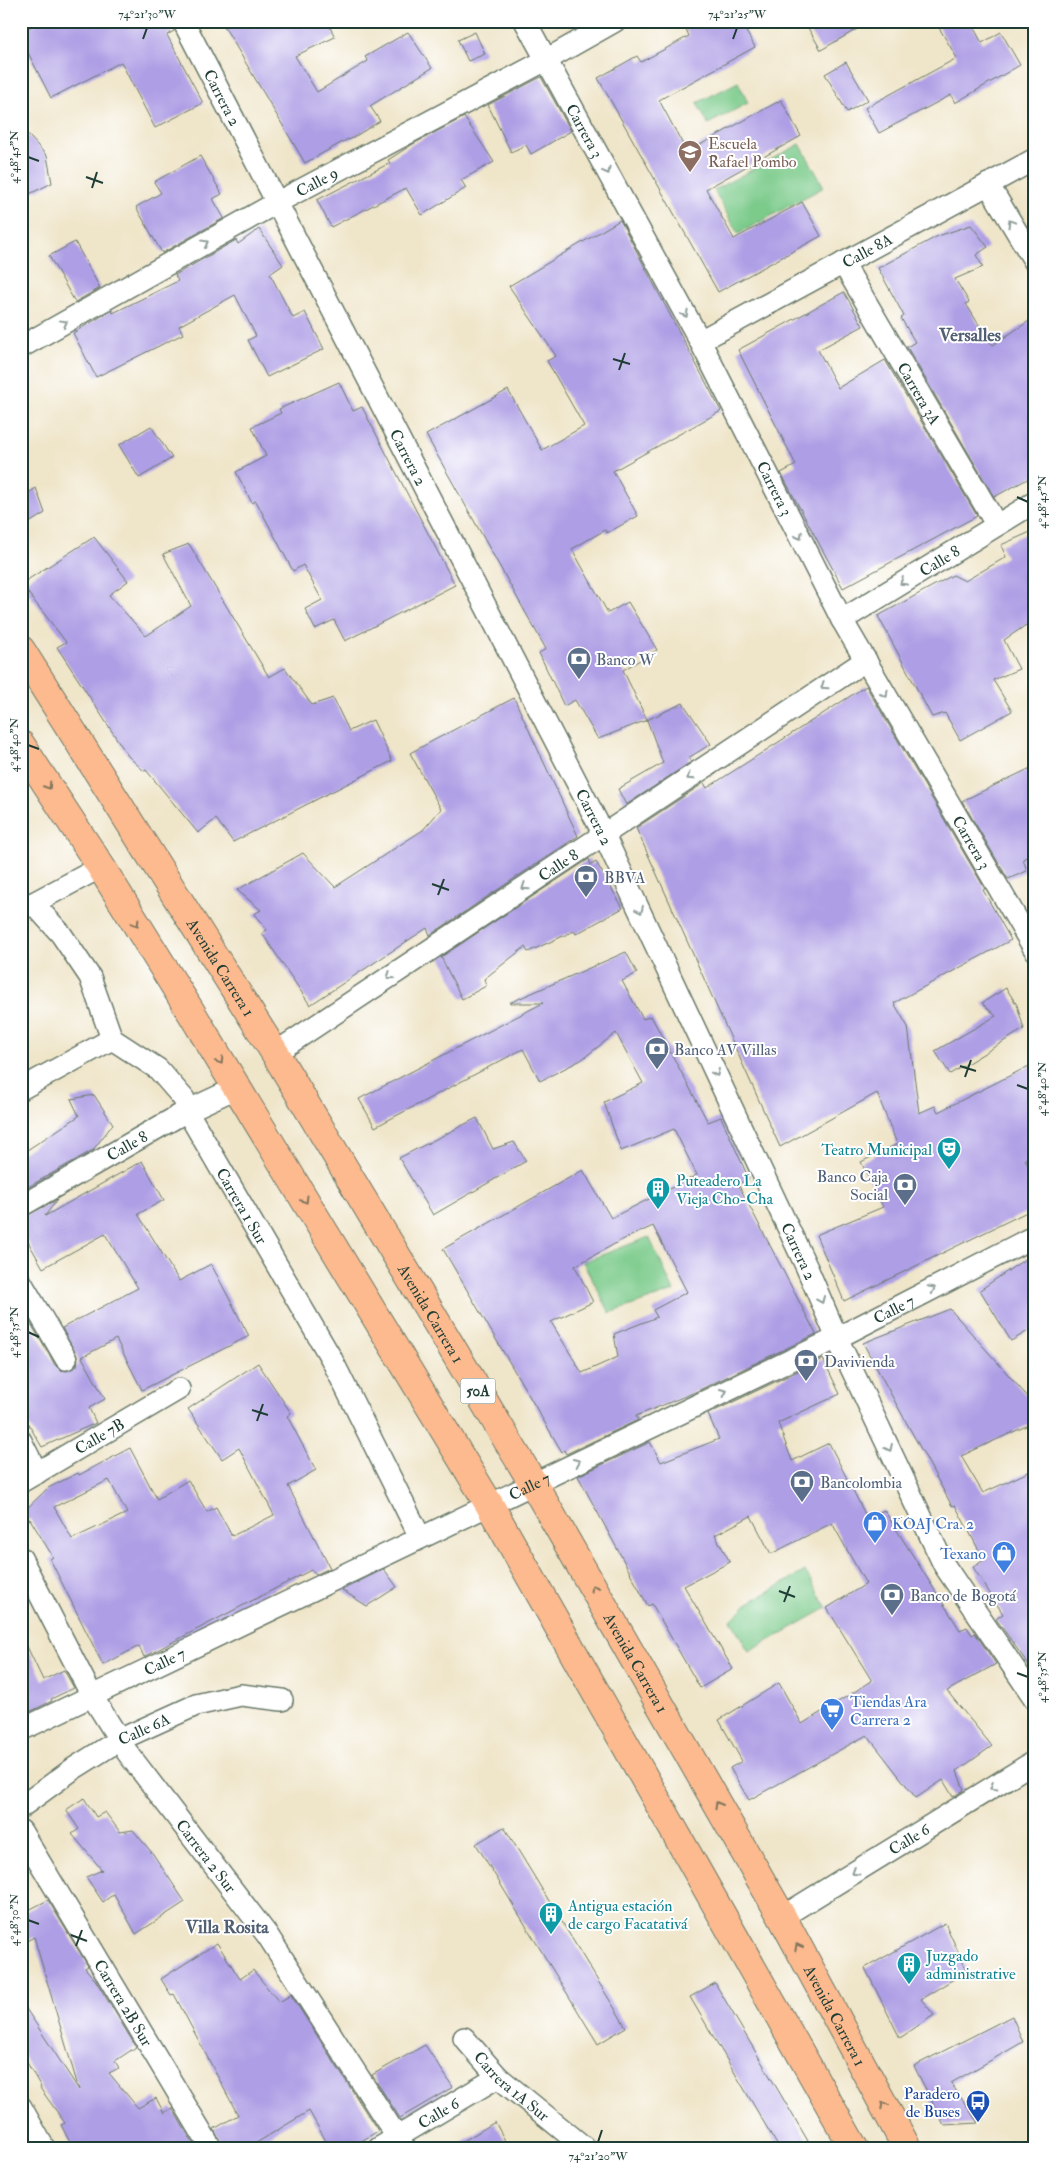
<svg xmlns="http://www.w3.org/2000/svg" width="1056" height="2169" font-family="'IM FELL Double Pica',serif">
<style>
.green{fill:#7bcb8b;stroke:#4d8460}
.building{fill:#ae9ee5;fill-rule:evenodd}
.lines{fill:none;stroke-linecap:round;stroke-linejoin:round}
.minor-casing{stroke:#687868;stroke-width:24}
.primary-casing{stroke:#687868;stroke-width:30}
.minor{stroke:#fff;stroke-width:21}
.primary{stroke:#fcba8e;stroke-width:28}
.oneway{stroke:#8f9e9a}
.oneway2{stroke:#82755c}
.ticks{fill:none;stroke:#1f3d34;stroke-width:2}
.labels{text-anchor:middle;stroke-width:4;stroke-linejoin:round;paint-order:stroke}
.shield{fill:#fff;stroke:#627771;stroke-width:1}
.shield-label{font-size:15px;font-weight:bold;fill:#1f3d34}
.street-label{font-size:16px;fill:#1f3d34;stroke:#fff}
.education-label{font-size:16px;fill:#785e54;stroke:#fff;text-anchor:start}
.service-label{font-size:16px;fill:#4e5e75;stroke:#fff;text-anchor:start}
.culture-label{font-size:16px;fill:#0d838f;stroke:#fff;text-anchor:start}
.shop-label{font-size:16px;fill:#366cbe;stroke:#fff;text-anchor:start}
.transit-label{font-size:16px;fill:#164399;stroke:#fff;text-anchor:end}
.neighbourhood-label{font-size:18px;font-weight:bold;fill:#515f72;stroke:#fff}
.neatline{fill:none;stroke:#1f3d34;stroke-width:2}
.ticks-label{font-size:12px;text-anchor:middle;fill:#1f3d34}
</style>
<rect width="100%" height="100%" fill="#fff"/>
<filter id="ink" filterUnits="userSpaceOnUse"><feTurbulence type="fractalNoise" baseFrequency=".02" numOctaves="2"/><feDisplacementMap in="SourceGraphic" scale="10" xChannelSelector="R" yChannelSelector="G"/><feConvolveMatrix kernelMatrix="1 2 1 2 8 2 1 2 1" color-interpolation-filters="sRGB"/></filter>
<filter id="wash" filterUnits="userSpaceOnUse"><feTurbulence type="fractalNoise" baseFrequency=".0096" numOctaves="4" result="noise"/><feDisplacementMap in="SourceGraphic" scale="20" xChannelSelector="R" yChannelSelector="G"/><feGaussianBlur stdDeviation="1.12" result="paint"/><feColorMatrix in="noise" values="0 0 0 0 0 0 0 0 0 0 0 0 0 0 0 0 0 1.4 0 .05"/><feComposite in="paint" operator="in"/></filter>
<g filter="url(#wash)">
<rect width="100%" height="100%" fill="#efe5c9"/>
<!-- green -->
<path class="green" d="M738 82 748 103 708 124 697 103Z
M800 144 824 187 738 234 714 190Z
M649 1237 674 1291 610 1313 583 1262Z
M805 1571 827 1608 749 1652 731 1620 747 1604Z"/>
<g id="blocks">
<!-- building -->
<path class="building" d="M41 21H171L174 31 167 35 203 103 155 128 121 62 51 98 21 39V32Z
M221 21H327L335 37 295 56 317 92 368 61 365 57 408 32 432 68 370 106 380 121 349 140 348 139 305 163Z
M696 21H740L755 47 659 100 687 152 781 100 801 136 706 189 734 239 802 202 821 236 718 292 598 78 637 56 641 62 689 36 685 27Z
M804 21H871L821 50Z
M935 21H970L982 43 1001 32 1020 65 955 103 951 95 879 133 865 108 957 58Z
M475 32 485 54 468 61 458 40Z
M846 62 868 100 847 112 825 74Z
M541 77 571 131 531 154 526 145 511 152 488 105Z
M464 117 494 162 461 180 466 188 422 215 406 188 331 227 317 200 390 163 388 160 413 144Z
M21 127 47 156 52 183 21 198Z
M200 156 222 194 213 199 224 218 162 253 136 207 161 193 154 182Z
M620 220 721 411 613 471 638 516 607 533 605 530 572 549 608 613 628 602 657 650 623 670 647 720 598 739 575 700 564 706 539 653 546 649 426 435 508 390 542 450 584 426 547 361 556 356 509 286Z
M971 225 988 247 976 255 983 267 955 279 969 302 966 304 989 341 993 345 1035 317V475L994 497 907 347 915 342 901 318 904 316 878 268 938 236Z
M259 229 283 265 270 274 293 318 305 312 324 349 267 377 248 340 256 336 235 295 179 326 183 334 96 377 73 333 112 310 113 313 178 281 175 275 236 240 238 244Z
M75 242 100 288 75 302 49 256Z
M844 292 863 326 818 350 838 388 885 360 977 516 843 588 781 473 796 465 738 350Z
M339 382 353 411 362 407 455 585 345 641 334 620 315 629 305 609 322 600 303 565 293 571 256 501 252 503 236 472 266 456 252 427 281 413 279 409Z
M151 426 172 458 139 478 119 445Z
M36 488 45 513 21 528V498Z
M1035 530V619L1004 640 1019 669 993 680 1012 711 960 740 945 713 932 717 878 616 953 575 965 581 1006 557 1001 545Z
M94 537 128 581 109 595 146 636 191 606 163 554 189 544 269 677 285 668 312 705 333 698 349 731 373 720 392 761 233 842 216 819 198 833 146 770 144 771 128 756 57 647 66 642 21 584Z
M866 686 985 889 983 890 1011 940 894 1003 908 1027 919 1113 935 1106 938 1112 1035 1063V1154L1025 1159 1035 1180V1208L844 1301 816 1235 883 1207 861 1162 897 1144 877 1093 780 1147 636 828 704 783 707 788Z
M514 698 578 836 430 935 427 928 310 1005 262 933 267 930 254 914 261 910 237 890 303 853 335 887 423 830 441 809 410 753Z
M683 703 711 744 688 758 691 762 626 805 618 789 663 763 647 720Z
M1035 766V852L1023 859 1027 871 1008 879 962 801Z
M589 859 591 865 596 862 623 908 576 934 574 931 528 952 525 947 484 979 486 986 462 999 441 957Z
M626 952 637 973 622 981 643 1019 651 1016 708 1122 721 1117 749 1179 738 1184 816 1334 693 1393 636 1416 638 1420 566 1454 564 1450 562 1452 443 1249 583 1170 611 1218 697 1175 674 1129 621 1151 604 1102 643 1083 616 1033 581 1060 540 1081 523 1049 375 1127 359 1099 543 1003H509ZM653 1226 687 1292 653 1310 657 1317 614 1334 618 1357 582 1373 551 1322 593 1302 575 1266 620 1241Z
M1006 988 1017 1005 1024 1029 950 1074 935 1051 996 1016 982 1003Z
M94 1095 113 1124 93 1150 21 1191V1154L79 1116 71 1099Z
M477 1118 493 1149 514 1142 526 1161 433 1215 399 1158Z
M142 1161 164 1200 138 1214 179 1281 211 1264 249 1336 142 1390 116 1339 82 1357 105 1399 89 1408 96 1423 42 1447 21 1412V1307L55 1365 60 1370 67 1371 77 1366 78 1358 62 1328 138 1288 105 1234 43 1268 27 1240 21 1248V1218L57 1200 45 1216Z
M1028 1257 1035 1271V1327L1011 1341 980 1290Z
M950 1309 1035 1405V1422L961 1456 983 1493 1035 1469V1674L996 1619 1003 1614 973 1567 984 1560 955 1505 952 1506 863 1343Z
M823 1359 840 1394 778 1423 792 1461 829 1443 867 1518 884 1510 960 1630 967 1627 972 1635 975 1633 996 1664 947 1691 992 1746 957 1771 964 1790 953 1797 943 1780 916 1798 867 1735 749 1800 730 1768 742 1761 719 1720 779 1683 802 1724 872 1681 827 1608 866 1584 832 1523 771 1554 751 1516 715 1535 730 1562 684 1586 733 1669 700 1688 652 1604 648 1606 578 1476 650 1442 661 1462 719 1439 708 1414Z
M258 1363 291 1413 287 1416 316 1470 288 1486 330 1568 317 1574 311 1570 144 1657 139 1646 103 1665 50 1559 53 1557 30 1519 21 1523V1514L48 1488 78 1473 79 1475 130 1448 157 1499 188 1480 207 1512 216 1507 232 1536 274 1515 239 1448 222 1459 188 1409ZM109 1480 127 1513 72 1539 54 1507Z
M384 1569 397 1587 367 1606 342 1590Z
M21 1634 43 1680 64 1670 74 1688 51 1699 52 1701 21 1716Z
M84 1798 96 1817 105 1812 120 1832 133 1830 153 1854 185 1902 136 1934 114 1894 103 1902 86 1877 102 1870 72 1834 79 1829 66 1810Z
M504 1827 626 2027 598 2044 476 1844Z
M48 1900 88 1966 85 1968 96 1981 136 2047 115 2061 119 2068 109 2073 138 2108 156 2098 164 2113 172 2108 196 2148H73L61 2125 65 2123 40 2088 41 2087 21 2052V2001L79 2090 34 1937 21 1944V1914Z
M945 1923 967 1971 921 1999 934 2015 900 2038 865 1968Z
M217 1943 240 1979 253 1970 279 2002 291 1995 378 2131 350 2148H330L309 2111 248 2148H223L214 2129 238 2115 174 1994 171 1995 161 1979Z
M715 1983 808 2141 796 2148H779L690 1997Z
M1012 2016 1023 2042 951 2083 978 2123 944 2125 914 2066Z
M425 2045 453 2087 400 2118 372 2075Z
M495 2122 509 2148H452Z"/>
</g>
</g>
<g filter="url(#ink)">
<use href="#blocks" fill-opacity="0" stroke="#687868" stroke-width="1"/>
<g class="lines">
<defs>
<g id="minor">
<path id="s1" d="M183 21 604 835 807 1268 837 1338 944 1565 1035 1699"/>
<path id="s2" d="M525 21 700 341 842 620 1035 950"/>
<path d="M988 184 1035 262"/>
<path id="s3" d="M843 263 996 524"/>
<path id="s4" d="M700 341 1035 159"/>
<path id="s5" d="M21 347 276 203 546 60 615 21"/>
<path id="s6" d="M842 620 1035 502"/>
<path id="s7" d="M33 903 61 934 90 977 112 1039 158 1069 184 1099 187 1111 331 1358 420 1537"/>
<path d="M22 909 101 867"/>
<path id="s8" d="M275 1053 866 660"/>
<path d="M21 1089 112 1039"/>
<path id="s9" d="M21 1206 187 1111 236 1088"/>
<path d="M21 1282 66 1359"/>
<path d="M21 1441 37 1473"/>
<path id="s10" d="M21 1482 179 1389"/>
<path id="s11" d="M21 1558 92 1696 127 1752 268 1936 404 2148"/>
<path id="s12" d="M21 1730 837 1338 1035 1236"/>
<path id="s13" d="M21 1807 73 1769 119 1740 196 1705 241 1695 282 1700"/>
<path id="s14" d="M21 1831 211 2148"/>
<path id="s15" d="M782 1917 1035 1761"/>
<path id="s16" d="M464 2038 498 2077 585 2148"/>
<path d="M21 2107 44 2148"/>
<path id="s17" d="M379 2148 498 2077"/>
</g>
<g id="primary">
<path id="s18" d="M21 650 275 1053 533 1483 782 1917 907 2148"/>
<path d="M21 745 101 867 191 1012 489 1504 854 2148"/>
</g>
</defs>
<!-- minor casing -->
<use href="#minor" class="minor-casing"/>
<!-- primary casing -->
<use href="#primary" class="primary-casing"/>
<!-- minor -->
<use href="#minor" class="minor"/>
<!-- primary -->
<use href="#primary" class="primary"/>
</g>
<!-- one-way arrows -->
<defs><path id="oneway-chevron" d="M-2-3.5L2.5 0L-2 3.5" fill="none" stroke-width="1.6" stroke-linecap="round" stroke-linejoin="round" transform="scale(1.25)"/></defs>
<g class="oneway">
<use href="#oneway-chevron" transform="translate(607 171) rotate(61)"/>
<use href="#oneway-chevron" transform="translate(1011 223) rotate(-121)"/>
<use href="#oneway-chevron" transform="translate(205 243) rotate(-29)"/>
<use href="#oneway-chevron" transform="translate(685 314) rotate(61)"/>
<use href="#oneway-chevron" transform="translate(64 323) rotate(-29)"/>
<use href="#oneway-chevron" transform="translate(799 536) rotate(63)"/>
<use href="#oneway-chevron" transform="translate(903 582) rotate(148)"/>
<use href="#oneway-chevron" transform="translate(824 686) rotate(146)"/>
<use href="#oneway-chevron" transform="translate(885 694) rotate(60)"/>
<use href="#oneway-chevron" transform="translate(690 777) rotate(146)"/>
<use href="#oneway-chevron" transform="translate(525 887) rotate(146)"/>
<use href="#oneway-chevron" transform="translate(640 910) rotate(65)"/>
<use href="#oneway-chevron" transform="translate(390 976) rotate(146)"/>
<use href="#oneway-chevron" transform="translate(716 1073) rotate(65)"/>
<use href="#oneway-chevron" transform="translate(932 1289) rotate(-27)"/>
<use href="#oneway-chevron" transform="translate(821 1300) rotate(67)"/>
<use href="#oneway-chevron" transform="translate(724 1392) rotate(-25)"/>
<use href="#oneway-chevron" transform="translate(889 1448) rotate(65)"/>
<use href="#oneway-chevron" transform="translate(577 1462) rotate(-25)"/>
<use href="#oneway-chevron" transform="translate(993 1787) rotate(148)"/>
<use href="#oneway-chevron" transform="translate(855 1872) rotate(148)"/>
</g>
<g class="oneway2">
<use href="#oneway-chevron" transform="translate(48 786) rotate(57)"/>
<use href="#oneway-chevron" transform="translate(136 923) rotate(58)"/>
<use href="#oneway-chevron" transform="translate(220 1061) rotate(59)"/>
<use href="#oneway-chevron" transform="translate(305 1200) rotate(59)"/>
<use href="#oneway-chevron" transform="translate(594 1588) rotate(-120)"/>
<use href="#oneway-chevron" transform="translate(718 1805) rotate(-120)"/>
<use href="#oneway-chevron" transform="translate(798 1947) rotate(-118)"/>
<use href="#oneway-chevron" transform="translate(884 2105) rotate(-118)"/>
</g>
</g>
<!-- ticks -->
<path class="ticks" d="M143 39 147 28M733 39 737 28M28 157 39 161M86 177 103 183M92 188 97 172M613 359 630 364M619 370 625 353M1017 497 1028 502M28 745 39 749M432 884 449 890M438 895 444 879M960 1066 976 1071M965 1077 971 1060M1017 1085 1028 1089M28 1332 39 1337M252 1410 268 1415M257 1421 263 1404M779 1591 795 1597M784 1602 790 1586M1017 1673 1028 1677M28 1920 39 1924M71 1935 87 1941M76 1946 82 1930M598 2142 602 2130"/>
<!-- icons -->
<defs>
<symbol id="school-pin" viewBox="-11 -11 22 30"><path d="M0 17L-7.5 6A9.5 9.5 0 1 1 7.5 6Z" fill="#8d6e63" stroke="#fff"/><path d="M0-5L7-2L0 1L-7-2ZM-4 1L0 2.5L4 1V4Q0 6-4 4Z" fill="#fff"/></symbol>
<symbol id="bank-pin" viewBox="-11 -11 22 30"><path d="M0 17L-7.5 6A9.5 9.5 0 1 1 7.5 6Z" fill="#5c6f8a" stroke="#fff"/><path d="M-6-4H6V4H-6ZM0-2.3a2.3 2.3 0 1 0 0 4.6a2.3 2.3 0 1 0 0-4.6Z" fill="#fff"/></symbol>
<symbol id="theatre-pin" viewBox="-11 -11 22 30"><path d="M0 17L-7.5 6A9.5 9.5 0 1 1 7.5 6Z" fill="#0f9aa8" stroke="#fff"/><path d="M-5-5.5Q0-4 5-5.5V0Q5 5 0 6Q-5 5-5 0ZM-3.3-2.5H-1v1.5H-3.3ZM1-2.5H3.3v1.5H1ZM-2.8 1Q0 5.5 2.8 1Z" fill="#fff"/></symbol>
<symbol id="building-pin" viewBox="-11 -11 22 30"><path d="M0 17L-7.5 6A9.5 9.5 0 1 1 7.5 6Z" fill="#0f9aa8" stroke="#fff"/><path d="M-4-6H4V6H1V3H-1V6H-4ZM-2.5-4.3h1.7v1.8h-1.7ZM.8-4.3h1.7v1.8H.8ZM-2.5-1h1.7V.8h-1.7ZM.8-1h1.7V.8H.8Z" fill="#fff"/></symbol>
<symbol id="shop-pin" viewBox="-11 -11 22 30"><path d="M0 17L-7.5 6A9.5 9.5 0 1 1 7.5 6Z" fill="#3f7fe0" stroke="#fff"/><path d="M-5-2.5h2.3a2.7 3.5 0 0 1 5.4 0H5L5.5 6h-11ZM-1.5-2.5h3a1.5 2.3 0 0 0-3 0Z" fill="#fff"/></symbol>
<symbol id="supermarket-pin" viewBox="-11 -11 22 30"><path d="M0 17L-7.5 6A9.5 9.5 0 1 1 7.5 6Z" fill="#3f7fe0" stroke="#fff"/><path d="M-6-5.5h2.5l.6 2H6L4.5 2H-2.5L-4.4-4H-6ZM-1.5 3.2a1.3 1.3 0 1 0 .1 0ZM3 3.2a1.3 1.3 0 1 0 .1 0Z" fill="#fff"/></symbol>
<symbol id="bus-pin" viewBox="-11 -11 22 30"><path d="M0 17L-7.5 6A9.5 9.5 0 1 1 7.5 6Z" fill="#1a4fb4" stroke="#fff"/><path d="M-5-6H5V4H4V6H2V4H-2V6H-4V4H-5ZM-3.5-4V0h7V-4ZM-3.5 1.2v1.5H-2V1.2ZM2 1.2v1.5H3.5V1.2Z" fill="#fff"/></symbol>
</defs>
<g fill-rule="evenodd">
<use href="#school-pin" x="676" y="138" width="28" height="38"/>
<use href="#bank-pin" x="565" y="645" width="28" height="38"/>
<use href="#bank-pin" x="572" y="863" width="28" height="38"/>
<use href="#bank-pin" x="643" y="1035" width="28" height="38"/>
<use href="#theatre-pin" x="935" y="1135" width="28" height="38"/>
<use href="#bank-pin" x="891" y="1171" width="28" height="38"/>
<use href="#building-pin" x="644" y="1175" width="28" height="38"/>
<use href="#bank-pin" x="792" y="1347" width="28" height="38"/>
<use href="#bank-pin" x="788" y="1468" width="28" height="38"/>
<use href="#shop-pin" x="861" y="1509" width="28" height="38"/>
<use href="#shop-pin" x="990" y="1539" width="28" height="38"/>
<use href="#bank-pin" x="878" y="1581" width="28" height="38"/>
<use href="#supermarket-pin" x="818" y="1696" width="28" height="38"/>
<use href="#building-pin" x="537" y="1900" width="28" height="38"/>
<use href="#building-pin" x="895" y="1950" width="28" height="38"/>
<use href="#bus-pin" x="964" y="2088" width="28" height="38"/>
</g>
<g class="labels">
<!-- shield labels -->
<rect class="shield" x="460.5" y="1378.5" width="35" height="25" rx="4"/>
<g class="shield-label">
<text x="478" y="1396">50A</text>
</g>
<!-- street labels -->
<g class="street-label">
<text dy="6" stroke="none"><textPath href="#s1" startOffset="86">Carrera 2</textPath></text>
<text dy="6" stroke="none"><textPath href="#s2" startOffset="125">Carrera 3</textPath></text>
<text dy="6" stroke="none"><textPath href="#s5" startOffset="339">Calle 9</textPath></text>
<text dy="6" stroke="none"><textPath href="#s4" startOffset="190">Calle 8A</textPath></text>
<text dy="6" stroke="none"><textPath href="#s3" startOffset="151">Carrera 3A</textPath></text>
<text dy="6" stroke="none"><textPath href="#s1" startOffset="491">Carrera 2</textPath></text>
<text dy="6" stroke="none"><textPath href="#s2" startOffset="530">Carrera 3</textPath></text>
<text dy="6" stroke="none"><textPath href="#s6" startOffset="114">Calle 8</textPath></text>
<text dy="6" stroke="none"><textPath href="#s1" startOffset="896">Carrera 2</textPath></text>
<text dy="6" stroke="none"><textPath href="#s2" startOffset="935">Carrera 3</textPath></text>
<text dy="6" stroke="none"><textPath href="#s8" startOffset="340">Calle 8</textPath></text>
<text dy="6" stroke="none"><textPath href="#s18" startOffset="375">Avenida Carrera 1</textPath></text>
<text dy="6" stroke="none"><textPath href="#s9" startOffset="122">Calle 8</textPath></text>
<text dy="6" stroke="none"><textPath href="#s7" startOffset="376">Carrera 1 Sur</textPath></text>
<text dy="6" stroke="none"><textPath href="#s1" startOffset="1376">Carrera 2</textPath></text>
<text dy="6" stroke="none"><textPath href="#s12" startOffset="969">Calle 7</textPath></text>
<text dy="6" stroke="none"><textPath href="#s18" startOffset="780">Avenida Carrera 1</textPath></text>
<text dy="6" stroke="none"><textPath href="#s10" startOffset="91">Calle 7B</textPath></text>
<text dy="6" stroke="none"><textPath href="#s12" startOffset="564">Calle 7</textPath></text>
<text dy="6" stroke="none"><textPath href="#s12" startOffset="159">Calle 7</textPath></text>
<text dy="6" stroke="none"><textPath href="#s18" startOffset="1185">Avenida Carrera 1</textPath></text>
<text dy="6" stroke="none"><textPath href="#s13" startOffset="146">Calle 6A</textPath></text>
<text dy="6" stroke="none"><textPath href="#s15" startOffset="149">Calle 6</textPath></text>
<text dy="6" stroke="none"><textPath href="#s11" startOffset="352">Carrera 2 Sur</textPath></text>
<text dy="6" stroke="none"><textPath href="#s14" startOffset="200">Carrera 2B Sur</textPath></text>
<text dy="6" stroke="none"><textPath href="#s18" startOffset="1590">Avenida Carrera 1</textPath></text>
<text dy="6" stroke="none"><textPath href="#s16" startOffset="68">Carrera 1A Sur</textPath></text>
<text dy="6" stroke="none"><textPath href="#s17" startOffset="69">Calle 6</textPath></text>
</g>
<!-- education labels -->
<g class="education-label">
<text x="708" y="149">Escuela<tspan x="708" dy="18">Rafael Pombo</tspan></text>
</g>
<!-- service labels -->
<g class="service-label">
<text x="596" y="665">Banco W</text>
<text x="604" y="883">BBVA</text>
<text x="674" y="1055">Banco AV Villas</text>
<text x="888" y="1182" text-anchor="end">Banco Caja<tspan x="888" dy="18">Social</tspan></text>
<text x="824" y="1367">Davivienda</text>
<text x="820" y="1488">Bancolombia</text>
<text x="910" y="1601">Banco de Bogotá</text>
</g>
<!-- culture labels -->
<g class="culture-label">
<text x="932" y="1155" text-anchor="end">Teatro Municipal</text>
<text x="676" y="1186">Puteadero La<tspan x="676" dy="18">Vieja Cho-Cha</tspan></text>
<text x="568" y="1911">Antigua estación<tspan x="568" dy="18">de cargo Facatativá</tspan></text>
<text x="926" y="1961">Juzgado<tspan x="926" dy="18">administrative</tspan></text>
</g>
<!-- shop labels -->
<g class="shop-label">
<text x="892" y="1529">KOAJ Cra. 2</text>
<text x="986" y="1559" text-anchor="end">Texano</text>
<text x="850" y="1707">Tiendas Ara<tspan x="850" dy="18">Carrera 2</tspan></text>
</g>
<!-- transit labels -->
<g class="transit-label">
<text x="960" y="2099">Paradero<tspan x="960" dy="18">de Buses</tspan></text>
</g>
<!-- neighbourhood labels -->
<g class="neighbourhood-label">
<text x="970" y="341">Versalles</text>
<text x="227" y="1933">Villa Rosita</text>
</g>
</g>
<!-- margin -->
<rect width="1056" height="2169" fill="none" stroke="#fff" stroke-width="55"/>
<rect x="28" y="28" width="1000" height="2114" class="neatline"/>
<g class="ticks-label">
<text x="147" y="18">74°21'30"W</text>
<text x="737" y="18">74°21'25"W</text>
<text transform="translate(14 157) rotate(-90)" y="4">4°48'45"N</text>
<text transform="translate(1042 502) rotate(-90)" y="4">4°48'45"N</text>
<text transform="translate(14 745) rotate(-90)" y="4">4°48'40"N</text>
<text transform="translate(1042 1089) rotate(-90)" y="4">4°48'40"N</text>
<text transform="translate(14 1332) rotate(-90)" y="4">4°48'35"N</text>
<text transform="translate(1042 1677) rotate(-90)" y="4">4°48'35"N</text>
<text transform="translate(14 1920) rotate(-90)" y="4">4°48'30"N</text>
<text x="598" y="2160">74°21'20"W</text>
</g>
</svg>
